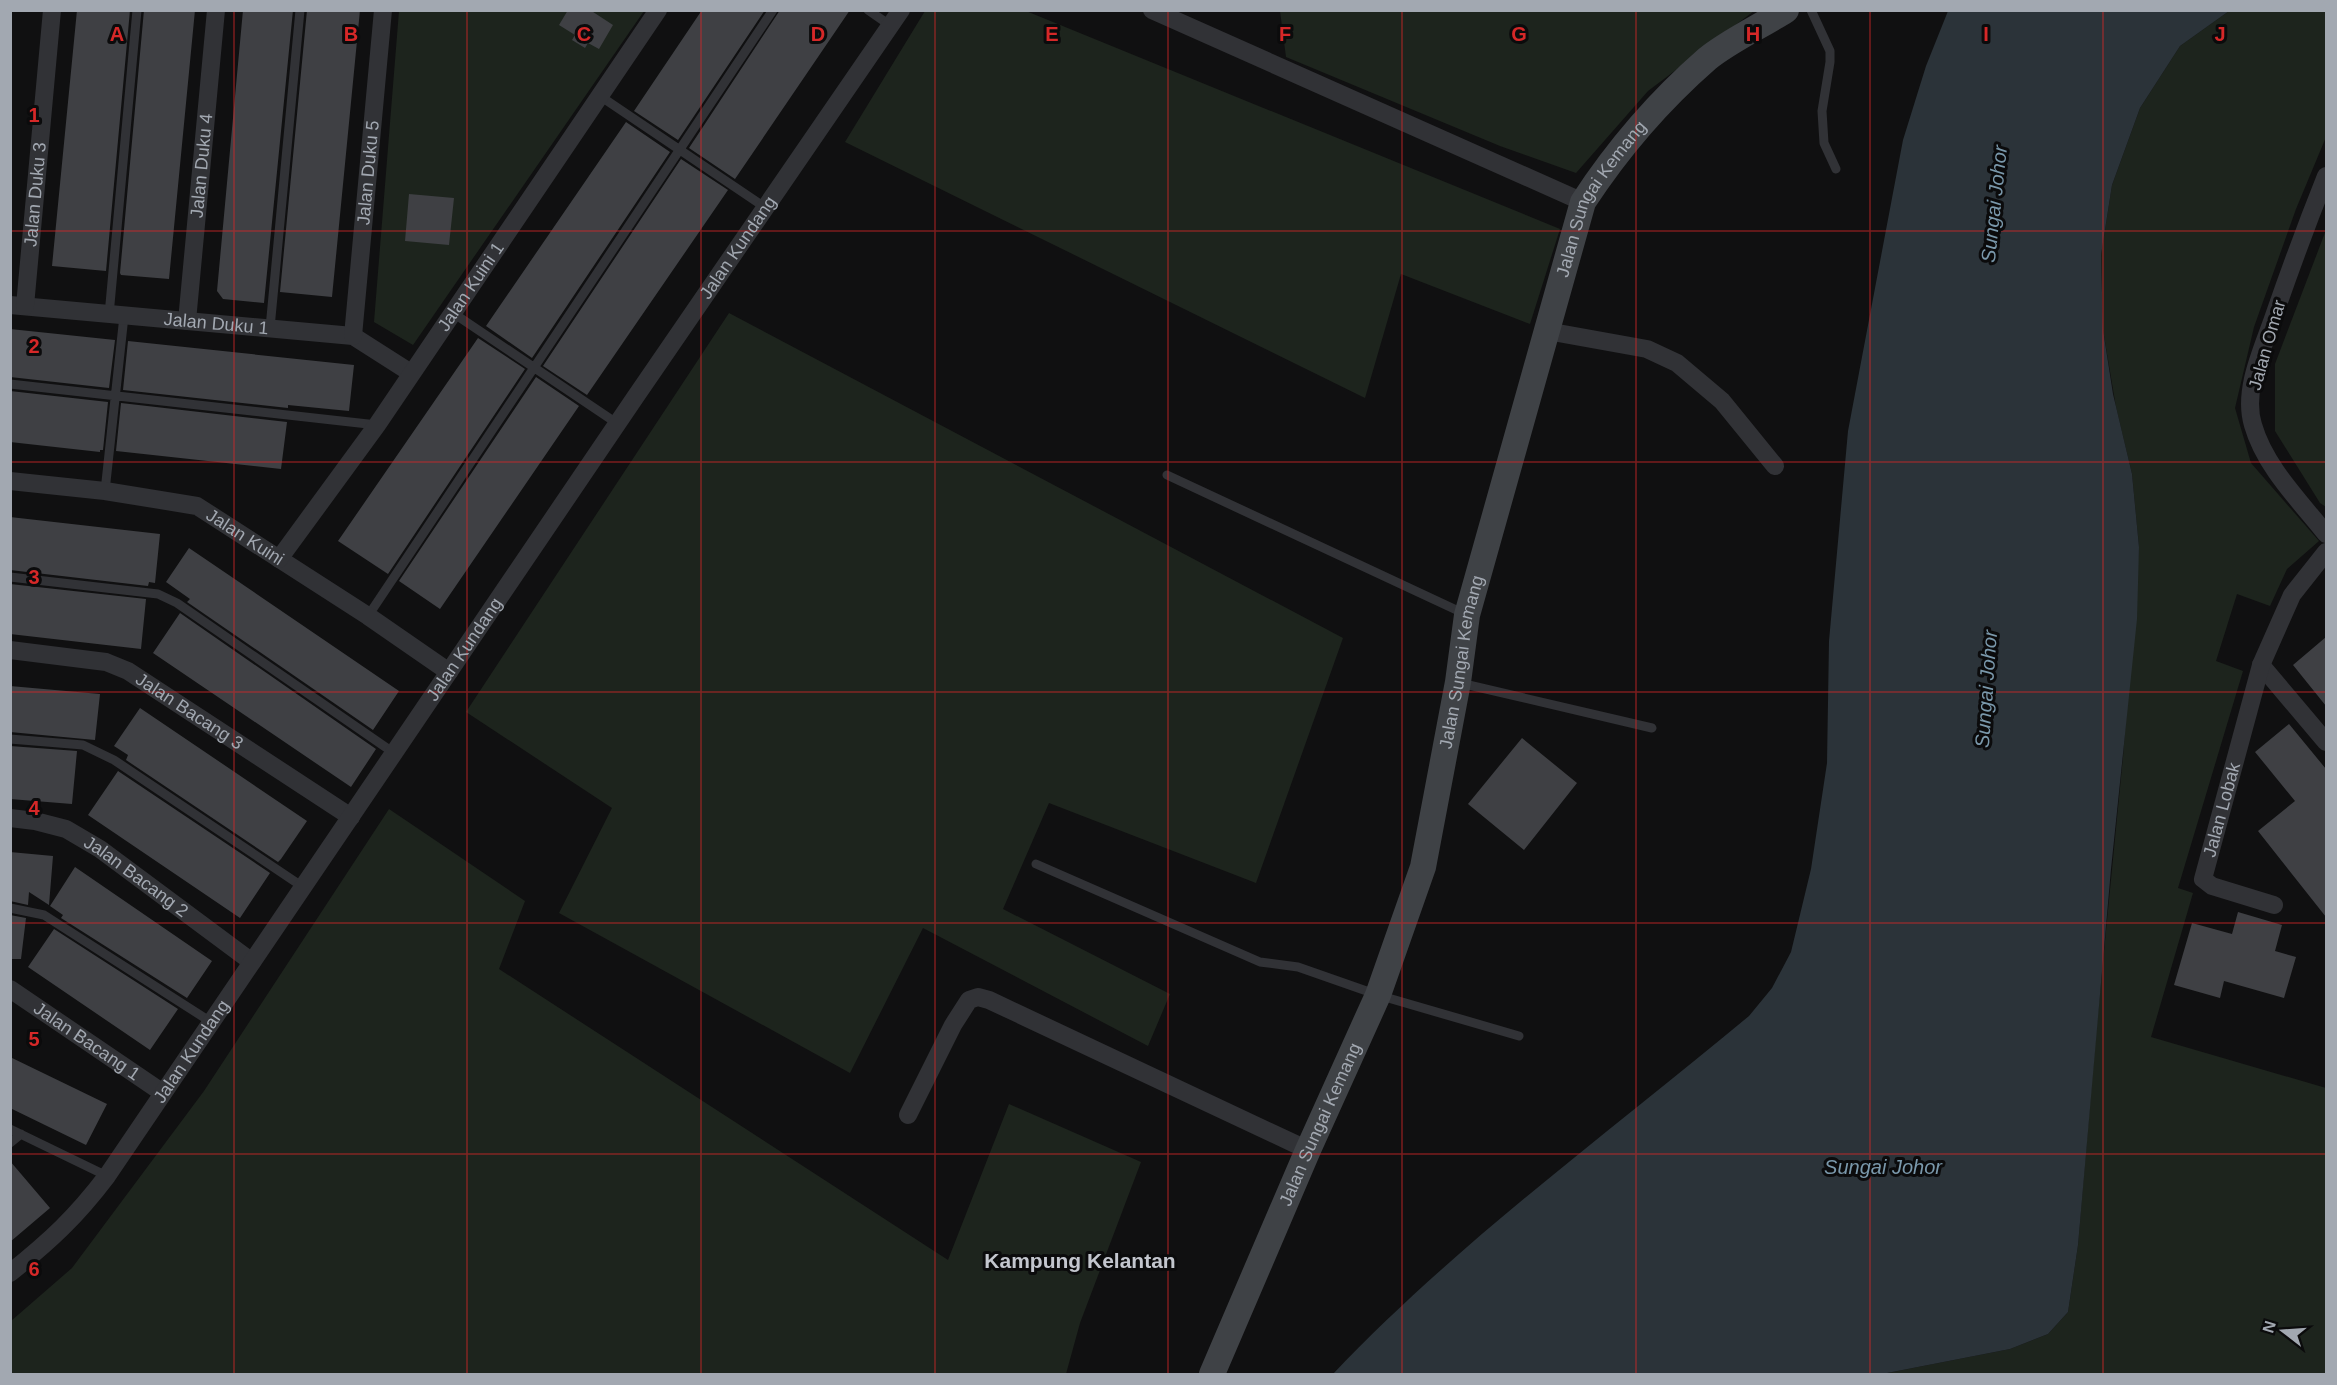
<svg xmlns="http://www.w3.org/2000/svg" width="2337" height="1385" font-family="Helvetica,sans-serif">
<style>
.green{fill:#1d241d}
.water{fill:#2b3339}
.building{fill:#3f4044}
.lines{fill:none;stroke-linecap:round;stroke-linejoin:round}
.lane{stroke:#313236;stroke-width:9}
.street{stroke:#313236;stroke-width:18}
.secondary{stroke:#3f4246;stroke-width:26}
.grid{fill:none;stroke:#d62828;stroke-width:1.5;stroke-opacity:0.55}
.labels{text-anchor:middle;stroke-width:6;stroke-linejoin:round;paint-order:stroke}
.street-label{font-size:18px;fill:#a2a8b1;stroke:#0b0b0c}
.water-label{font-size:20px;font-style:italic;fill:#7a98ab;stroke:#0b0b0c}
.quarter-label{font-size:21px;font-weight:bold;fill:#c3c6ce;stroke:#0b0b0c}
.grid-label{font-size:20px;text-anchor:middle;font-weight:bold;fill:#d62828;stroke:#0b0b0c;stroke-width:6;stroke-linejoin:round;paint-order:stroke}
</style>
<rect width="100%" height="100%" fill="#101011"/>
<!-- green -->
<path class="green" d="M399 11H644L413 345 374 322Z
M925 11H1026L1560 229 1530 324 1401 274 1365 398 845 142Z
M1280 11H1754L1648 91 1576 173 1500 146 1286 57Z
M2229 11H2326V137L2296 209 2254 327 2235 408 2251 463 2319 541 2287 569 2270 606 2237 594 2216 661 2243 671 2178 888 2193 893 2151 1037 2326 1088V1374H1882L2010 1349 2048 1334 2068 1312 2078 1245 2096 1033 2123 757 2139 547 2132 474 2116 407 2103 330 2101 255 2112 185 2140 108 2180 46Z
M2326 230V507L2320 503 2275 431V364Z
M729 313 1343 638 1256 883 1049 803 1003 909 1170 994 1148 1046 923 928 850 1073 559 913 612 808 466 712Z
M389 809 525 901 499 969 948 1260 1009 1104 1141 1162 1080 1323 1066 1374H11V1321L72 1268 204 1091Z"/>
<!-- water -->
<path class="water" d="M1948 11H2229L2180 46 2140 108 2112 185 2101 255 2103 330 2113 394 2132 474 2139 547 2137 619 2111 869 2078 1245 2068 1312 2048 1334 2010 1349 1882 1374H1333C1457 1243 1610 1132 1749 1016L1772 988 1791 952 1811 869 1827 763 1829 641 1848 431 1903 140 1926 66Z"/>
<!-- building -->
<path class="building" d="M77 10H130L106 271 52 266Z
M144 10H195L169 279 121 275 120 273Z
M243 10H293L264 303 223 299 217 291Z
M307 10H360L332 297 280 292Z
M568 10H590L613 25 599 49 588 43 585 48 572 40 575 35 559 25Z
M702 10H765L678 140 634 111Z
M780 10H850L735 179 689 148Z
M626 122 670 152 532 358 486 326Z
M681 159 728 190 587 395 543 366Z
M409 194 454 198 449 245 405 241Z
M10 329 115 340 109 388 10 377Z
M478 338 525 369 388 574 338 541Z
M128 341 354 365 349 411 288 405V408L123 390Z
M536 377 579 406 440 609 399 581Z
M10 391 108 402 103 450H100V452L10 442Z
M121 403 287 422 281 469 116 451Z
M10 517 160 534 155 583 149 582 148 586 10 570Z
M189 548 399 691 373 730 187 602 190 599 166 582Z
M10 584 146 599 141 649 10 634Z
M180 613 376 749 351 787 153 653Z
M2326 637V706L2293 665Z
M10 686 100 694 95 740 10 732Z
M140 708 307 821 281 859 278 862 126 760 128 755 114 746Z
M2289 724 2326 769V917L2258 831 2295 801 2255 752Z
M1522 738 1577 783 1524 850 1468 804Z
M10 746 77 751 72 804 10 799Z
M118 771 270 873 240 918 88 815Z
M10 852 53 856 49 905 29 892 28 905 10 901Z
M75 867 212 961 187 998 61 918 63 915 50 906Z
M2238 912 2282 925 2275 951 2296 957 2284 998 2224 981 2220 998 2174 985 2192 923 2232 934Z
M10 915 26 918 21 959H10Z
M54 929 178 1009 150 1050 28 967Z
M10 1057 107 1104 86 1145 10 1108Z
M10 1161 50 1208 10 1242Z"/>
<g class="lines">
<!-- lane -->
<path class="lane" d="M868 10 891 26
M1811 10 1830 51V62L1822 111 1824 143 1836 169
M600 96 766 208
M453 313 618 424
M109 315 137 10
M270 328 300 10
M10 384 377 425
M1167 475 1465 614
M105 491 124 316
M10 577 158 594 177 603 394 753
M368 616 773 10
M1460 683 1652 728
M10 739 83 745 114 760 303 887
M1036 864 1260 962 1298 967 1378 995 1519 1036
M10 908 44 915 211 1022
M10 1129 107 1176
M10 1143 21 1134"/>
<!-- street -->
<g class="street">
<path d="M1152 10 1583 202"/>
<path d="M2326 176C2308 221 2291 267 2275 313 2264 346 2242 389 2253 425 2265 467 2300 501 2326 534"/>
<path id="s1" d="M10 305 353 336 411 373"/>
<path id="s2" d="M25 306 52 10"/>
<path id="s3" d="M187 321 216 10"/>
<path d="M1547 331 1647 349 1677 363 1722 401 1775 466"/>
<path id="s4" d="M353 336 383 10"/>
<path id="s5" d="M10 481 105 491 197 506 368 616 449 672"/>
<path id="s6" d="M279 559 377 425 658 10"/>
<path id="s7" d="M10 650 106 662 128 671 351 817"/>
<path d="M2261 665 2326 742"/>
<path id="s8" d="M10 818 35 821 66 829 100 849 252 962"/>
<path id="s9" d="M2274 905 2212 886 2203 879 2261 665 2292 595 2326 552"/>
<path id="s10" d="M10 989 163 1093"/>
<path d="M908 1115 953 1025 969 1000 978 997 989 1000 1308 1150"/>
<path id="s11" d="M10 1273C50 1241 76 1217 107 1176L634 399 901 10"/>
</g>
<!-- secondary -->
<path class="secondary" id="s12" d="M1212 1374 1308 1150 1378 995 1423 867 1458 682 1467 615 1583 202C1617 150 1660 100 1707 59 1727 42 1763 25 1786 10"/>
</g>
<!-- grid -->
<path class="grid" d="M234 10V1374M467 10V1374M701 10V1374M935 10V1374M1168 10V1374M1402 10V1374M1636 10V1374M1870 10V1374M2103 10V1374M10 231H2326M10 462H2326M10 692H2326M10 923H2326M10 1154H2326"/>
<g class="labels">
<!-- street labels -->
<g class="street-label">
<text dy="6" stroke="none"><textPath href="#s3" startOffset="156">Jalan Duku 4</textPath></text>
<text dy="6" stroke="none"><textPath href="#s4" startOffset="164">Jalan Duku 5</textPath></text>
<text dy="6" stroke="none"><textPath href="#s2" startOffset="112">Jalan Duku 3</textPath></text>
<text dy="6" stroke="none"><textPath href="#s12" startOffset="1245">Jalan Sungai Kemang</textPath></text>
<text dy="6" stroke="none"><textPath href="#s11" startOffset="1260">Jalan Kundang</textPath></text>
<text dy="6" stroke="none"><textPath href="#s6" startOffset="333">Jalan Kuini 1</textPath></text>
<text dy="6" stroke="none"><textPath href="#s1" startOffset="207">Jalan Duku 1</textPath></text>
<text transform="translate(2267 345) rotate(-74)" y="6">Jalan Omar</text>
<text dy="6" stroke="none"><textPath href="#s5" startOffset="246">Jalan Kuini</textPath></text>
<text dy="6" stroke="none"><textPath href="#s11" startOffset="774">Jalan Kundang</textPath></text>
<text dy="6" stroke="none"><textPath href="#s12" startOffset="758">Jalan Sungai Kemang</textPath></text>
<text dy="6" stroke="none"><textPath href="#s7" startOffset="194">Jalan Bacang 3</textPath></text>
<text dy="6" stroke="none"><textPath href="#s9" startOffset="148">Jalan Lobak</textPath></text>
<text dy="6" stroke="none"><textPath href="#s8" startOffset="142">Jalan Bacang 2</textPath></text>
<text dy="6" stroke="none"><textPath href="#s10" startOffset="93">Jalan Bacang 1</textPath></text>
<text dy="6" stroke="none"><textPath href="#s11" startOffset="288">Jalan Kundang</textPath></text>
<text dy="6" stroke="none"><textPath href="#s12" startOffset="272">Jalan Sungai Kemang</textPath></text>
</g>
<!-- water labels -->
<g class="water-label">
<text transform="translate(1994 204) rotate(-84)" y="7">Sungai Johor</text>
<text transform="translate(1986 689) rotate(-86)" y="7">Sungai Johor</text>
<text x="1883" y="1174">Sungai Johor</text>
</g>
<!-- quarter labels -->
<g class="quarter-label">
<text x="1080" y="1268">Kampung Kelantan</text>
</g>
</g>
<g class="grid-label">
<text x="117" y="41">A</text>
<text x="351" y="41">B</text>
<text x="584" y="41">C</text>
<text x="818" y="41">D</text>
<text x="1052" y="41">E</text>
<text x="1285" y="41">F</text>
<text x="1519" y="41">G</text>
<text x="1753" y="41">H</text>
<text x="1986" y="41">I</text>
<text x="2220" y="41">J</text>
<text x="34" y="122">1</text>
<text x="34" y="353">2</text>
<text x="34" y="584">3</text>
<text x="34" y="815">4</text>
<text x="34" y="1046">5</text>
<text x="34" y="1276">6</text>
</g>
<!-- border -->
<rect width="2337" height="1385" fill="none" stroke="#a2a8b1" stroke-width="24"/>
<!-- north arrow -->
<g transform="translate(2283 1331) rotate(287)" stroke="#0b0b0c" stroke-width="4.5" paint-order="stroke">
<path d="M0-4.5L10 22L0 15L-10 22Z" fill="#a2a8b1"/>
<text y="-9" font-size="16" font-weight="bold" text-anchor="middle" fill="#a2a8b1">N</text>
</g>
</svg>
